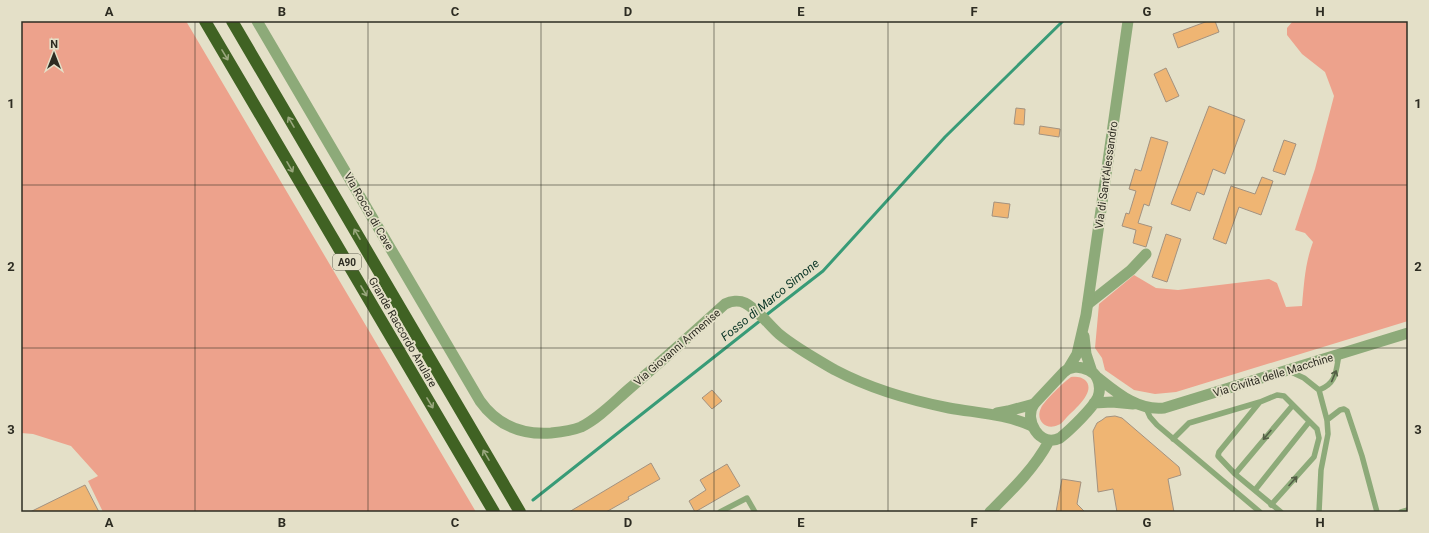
<svg xmlns="http://www.w3.org/2000/svg" width="1429" height="533" font-family="Roboto,sans-serif">
<style>
.green{fill:#eda28c}
.lines{fill:none;stroke-linecap:round;stroke-linejoin:round}
.stream{stroke:#389b77;stroke-width:3}
.building{fill:#efb573;stroke:#a39280}
.service{stroke:#8daa79;stroke-width:5.5}
.minor{stroke:#8daa79;stroke-width:11}
.tertiary{stroke:#8daa79;stroke-width:11}
.motorway{stroke:#406223;stroke-width:12}
.oneway{stroke:#9aa77e}
.oneway2{stroke:#535e45}
.grid{fill:none;stroke:#2d2c22;stroke-width:1;stroke-opacity:0.55}
.labels{text-anchor:middle;stroke-width:3.5;stroke-linejoin:round;paint-order:stroke}
.shield{fill:#e4e0c8;stroke:#646254;stroke-width:1}
.shield-label{font-size:10px;font-weight:bold;fill:#2d2c22}
.street-label{font-size:11px;fill:#2d2c22;stroke:#e4e0c8}
.water-label{font-size:12px;font-style:italic;fill:#073324;stroke:#e4e0c8}
.neatline{fill:none;stroke:#2d2c22;stroke-width:1.5}
.grid-label{font-size:13px;text-anchor:middle;font-weight:bold;fill:#2d2c22}
</style>
<rect width="100%" height="100%" fill="#e4e0c8"/>
<!-- green -->
<path class="green" d="M21 21H186L476 512H103L88 481 98 476 71 446 33 434 21 433Z
M1293 21H1408V321L1176 392 1155 394 1134 390 1105 370 1102 358 1095 348 1099 304 1134 275 1156 288 1178 290 1269 279 1277 283 1286 307 1302 306C1304 284 1305 263 1313 242L1305 233 1295 230 1315 169 1334 96 1325 72 1302 54 1287 35V28Z
M1071 377C1076 376 1082 377 1085 380 1097 391 1075 409 1067 417 1064 420 1062 424 1058 425 1046 431 1035 420 1041 408 1044 401 1065 381 1071 377Z"/>
<g class="lines">
<!-- stream -->
<path class="stream" d="M765 316 823 271 945 137 1063 21
M533 500 761 320"/>
</g>
<!-- building -->
<path class="building" d="M1208 21H1215L1219 32 1178 48 1173 34Z
M1166 68 1179 96 1166 102 1154 74Z
M1209 106 1245 120 1225 174 1213 169 1204 195 1197 192 1190 211 1171 204Z
M1016 108 1025 109 1024 125 1014 124Z
M1040 126 1060 129 1059 137 1039 134Z
M1151 137 1168 142 1149 206 1144 204 1138 223 1152 227 1146 247 1133 243 1136 230 1122 226 1126 213 1129 214 1136 191 1129 189 1135 169 1141 171Z
M1284 140 1296 144 1285 175 1273 171Z
M1262 177 1273 181 1261 215 1239 207 1226 244 1213 239 1231 186 1255 194Z
M994 202 1010 204 1008 218 992 216Z
M1166 234 1181 239 1167 282 1152 277Z
M712 390 722 401 712 409 702 398Z
M1115 416 1122 418 1179 467 1181 475 1168 479 1174 512H1117L1113 489 1098 492 1093 431 1097 423 1102 420 1106 417Z
M651 463 660 479 628 497 629 499 606 512H569Z
M727 464 740 486 695 512 689 501 706 490 700 480Z
M1062 479 1081 482 1077 504 1085 512H1056Z
M85 485 99 512H30Z"/>
<g class="lines">
<!-- service -->
<path class="service" d="M1289 371 1304 378 1319 390 1327 420 1328 434 1321 470 1319 512
M1319 390C1337 383 1336 371 1339 354
M1259 403 1219 452 1218 456 1235 474 1281 512
M1146 408 1150 417 1157 425 1260 512
M1327 420 1340 410 1344 409 1347 411 1362 456 1377 512
M1173 439 1189 423 1260 402 1277 395 1284 396 1317 429 1319 438 1314 457 1271 505
M1235 474 1293 405
M1255 490 1309 422
M720 512 747 498 755 512
M1401 512 1408 510"/>
<!-- minor -->
<path class="minor" d="M257 21 480 401C497 425 522 435 551 433 561 432 571 431 581 427 599 418 614 402 629 389 662 361 693 333 725 304 731 301 739 300 745 303 757 309 769 325 779 334 796 348 816 359 835 370 871 389 909 400 949 408 977 413 1006 414 1032 426
M1088 304 1131 270 1146 254
M997 413 1008 411 1034 404"/>
<!-- tertiary -->
<path class="tertiary" d="M1084 336 1086 354 1092 372
M1076 367C1085 368 1093 370 1097 378 1100 384 1100 391 1098 397 1093 408 1070 430 1060 438 1040 448 1023 420 1034 404L1064 372 1068 369Z
M1068 369 1077 354 1086 315 1128 21
M1097 377C1116 392 1137 411 1164 408L1408 333
M1094 403 1112 402 1133 404
M990 512C1012 490 1034 469 1049 441"/>
<!-- motorway -->
<path class="motorway" d="M205 21 494 512
M232 21 520 512"/>
</g>
<!-- one-way arrows -->
<defs><path id="oneway-shaft" d="M-6 0H5M1.5-3L5.5 0L1.5 3" fill="none" stroke-width="1.6" stroke-linecap="round" stroke-linejoin="round"/></defs>
<g class="oneway">
<use href="#oneway-shaft" transform="translate(225 55) rotate(59)"/>
<use href="#oneway-shaft" transform="translate(291 122) rotate(-120)"/>
<use href="#oneway-shaft" transform="translate(290 167) rotate(60)"/>
<use href="#oneway-shaft" transform="translate(357 234) rotate(-120)"/>
<use href="#oneway-shaft" transform="translate(364 291) rotate(59)"/>
<use href="#oneway-shaft" transform="translate(430 403) rotate(59)"/>
<use href="#oneway-shaft" transform="translate(486 455) rotate(-120)"/>
</g>
<g class="oneway2">
<use href="#oneway-shaft" transform="translate(1334 376) rotate(-67)"/>
<use href="#oneway-shaft" transform="translate(1267 435) rotate(130)"/>
<use href="#oneway-shaft" transform="translate(1293 481) rotate(-48)"/>
</g>
<!-- grid -->
<path class="grid" d="M195 21V512M368 21V512M541 21V512M714 21V512M888 21V512M1061 21V512M1234 21V512M21 185H1408M21 348H1408"/>
<g class="labels">
<!-- shield labels -->
<rect class="shield" x="333" y="254" width="28" height="16" rx="3"/>
<g class="shield-label">
<text x="347" y="266">A90</text>
</g>
<!-- street labels -->
<g class="street-label">
<text transform="translate(1106 175) rotate(-82)" y="4">Via di Sant'Alessandro</text>
<text transform="translate(369 211) rotate(60)" y="4">Via Rocca di Cave</text>
<text transform="translate(403 332) rotate(60)" y="4">Grande Raccordo Anulare</text>
<text transform="translate(677 347) rotate(-41)" y="4">Via Giovanni Armenise</text>
<text transform="translate(1273 375) rotate(-17)" y="4">Via Civiltà delle Macchine</text>
</g>
<!-- water labels -->
<g class="water-label">
<text transform="translate(770 300) rotate(-39)" y="4">Fosso di Marco Simone</text>
</g>
</g>
<!-- border -->
<rect width="1429" height="533" fill="none" stroke="#e4e0c8" stroke-width="44"/>
<!-- north arrow -->
<g transform="translate(54 54)" stroke="#e4e0c8" stroke-width="3" paint-order="stroke">
<path d="M0-3L7 15L0 10L-7 15Z" fill="#2d2c22"/>
<text y="-6" font-size="11" font-weight="bold" text-anchor="middle" fill="#2d2c22">N</text>
</g>
<rect x="22" y="22" width="1385" height="489" class="neatline"/>
<g class="grid-label">
<text x="109" y="16">A</text>
<text x="282" y="16">B</text>
<text x="455" y="16">C</text>
<text x="628" y="16">D</text>
<text x="801" y="16">E</text>
<text x="974" y="16">F</text>
<text x="1147" y="16">G</text>
<text x="1320" y="16">H</text>
<text x="11" y="108">1</text>
<text x="1418" y="108">1</text>
<text x="11" y="271">2</text>
<text x="1418" y="271">2</text>
<text x="11" y="434">3</text>
<text x="1418" y="434">3</text>
<text x="109" y="527">A</text>
<text x="282" y="527">B</text>
<text x="455" y="527">C</text>
<text x="628" y="527">D</text>
<text x="801" y="527">E</text>
<text x="974" y="527">F</text>
<text x="1147" y="527">G</text>
<text x="1320" y="527">H</text>
</g>
</svg>
